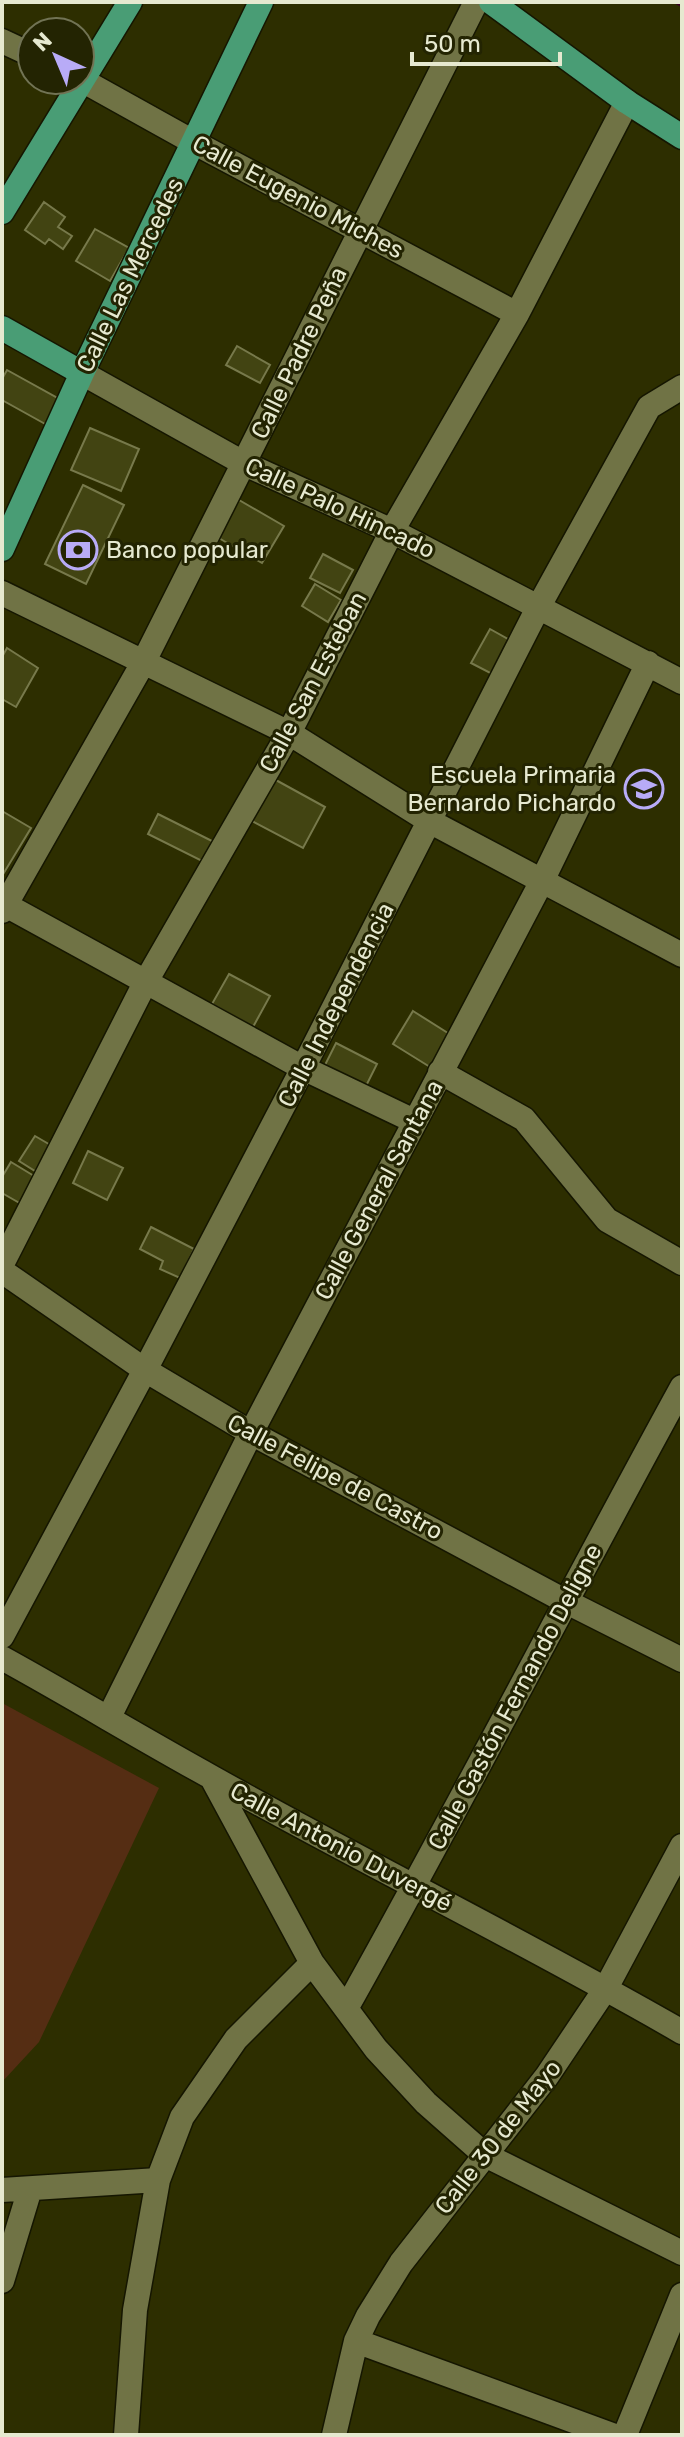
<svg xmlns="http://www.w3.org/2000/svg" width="684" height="2437" font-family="Rubik,sans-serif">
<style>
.green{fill:#552d13}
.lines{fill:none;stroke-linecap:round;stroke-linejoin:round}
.stream{stroke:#370020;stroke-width:6}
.building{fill:#424412;stroke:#77794b;stroke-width:2}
.minor-casing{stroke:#151601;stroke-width:27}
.major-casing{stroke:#151601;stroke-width:27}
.minor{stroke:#707345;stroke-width:24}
.major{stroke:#499d75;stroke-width:24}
.labels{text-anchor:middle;stroke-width:6;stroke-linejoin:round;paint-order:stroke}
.street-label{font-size:24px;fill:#e6e9d0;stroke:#232402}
.poi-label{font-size:24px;fill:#e6e9d0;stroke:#232402;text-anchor:start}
</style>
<rect width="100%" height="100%" fill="#2d2e00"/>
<!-- green -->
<path class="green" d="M2 1703 159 1788 39 2042 2 2082Z"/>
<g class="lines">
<!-- stream -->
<path class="stream" d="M678 2 682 4"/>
</g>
<!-- building -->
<path class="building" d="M44 202 65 217 58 227 72 236 63 249 49 239 45 244 25 230Z
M95 229 129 248 110 281 76 261Z
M237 346 270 365 260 383 226 365Z
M7 370 61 400 47 425 2 400V379Z
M90 428 139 449 121 491 71 470Z
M83 485 124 505 86 584 45 564Z
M239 500 284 526 262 563 217 537Z
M323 554 353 570 340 593 310 578Z
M315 584 341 600 328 622 302 606Z
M490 629 515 643 496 676 471 663Z
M7 648 38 668 16 707 2 699V657Z
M274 779 325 807 303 848 252 821Z
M2 811 31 828 2 876Z
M158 814 214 842 204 862 148 834Z
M229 974 270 996 253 1027 212 1004Z
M413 1011 451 1035 430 1067 393 1044Z
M336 1043 377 1064 366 1086 325 1065Z
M35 1136 59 1150 43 1176 19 1161Z
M88 1151 123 1168 107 1200 73 1183Z
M11 1162 39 1179 23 1205 2 1193V1177Z
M151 1227 194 1249 180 1278 160 1269 163 1261 140 1249Z"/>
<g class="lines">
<defs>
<path id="minor" d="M2 41 32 55
M80 79 195 143 517 314
M82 373 245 464 392 531 682 682
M2 593 289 733 431 822 682 955
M2 903 303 1068 414 1121
M2 911 143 663 476 2
M440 1072 524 1119 607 1220 682 1263
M2 1264 145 983 289 733 392 531 517 314 627 102
M2 1271 145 1370 251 1433 565 1601 682 1660
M2 1636 145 1370 303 1068 539 606 649 407 682 387
M2 1658C73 1697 142 1739 213 1778 368 1865 528 1943 682 2032
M109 1717 251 1433 543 879 648 663
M212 1778 312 1963 376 2049 426 2103 485 2155 682 2253
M347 2007C462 1802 569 1593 682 1387
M2 2190 158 2180
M2 2281 30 2189
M356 2341 612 2435
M126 2435 135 2310 158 2180 182 2117 236 2039 312 1963
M334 2435 356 2341 368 2316 401 2263 547 2076 606 1988 682 1846
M625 2435 682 2295"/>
<path id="major" d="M491 2 627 102 682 137
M2 212 130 2
M2 328 82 373
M2 549 82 373 261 2"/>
</defs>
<!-- minor casing -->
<use href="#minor" class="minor-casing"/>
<!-- major casing -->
<use href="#major" class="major-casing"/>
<!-- minor -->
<use href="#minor" class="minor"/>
<!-- major -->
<use href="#major" class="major"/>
</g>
<!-- icons -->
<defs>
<symbol id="bank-ring" viewBox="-11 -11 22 22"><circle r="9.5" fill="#232402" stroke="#b8abf7" stroke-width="1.5"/><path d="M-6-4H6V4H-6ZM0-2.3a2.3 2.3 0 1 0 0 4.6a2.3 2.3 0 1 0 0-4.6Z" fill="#b8abf7"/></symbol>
<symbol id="school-ring" viewBox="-11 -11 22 22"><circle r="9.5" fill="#232402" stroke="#b8abf7" stroke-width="1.5"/><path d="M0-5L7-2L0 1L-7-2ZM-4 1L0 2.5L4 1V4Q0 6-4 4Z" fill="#b8abf7"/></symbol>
</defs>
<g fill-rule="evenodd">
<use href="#bank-ring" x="56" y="528" width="44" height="44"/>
<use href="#school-ring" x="622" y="767" width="44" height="44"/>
</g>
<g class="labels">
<!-- street labels -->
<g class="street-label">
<text transform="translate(298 197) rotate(28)" y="8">Calle Eugenio Miches</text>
<text transform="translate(130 275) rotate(-64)" y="8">Calle Las Mercedes</text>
<text transform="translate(299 353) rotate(-64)" y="8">Calle Padre Peña</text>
<text transform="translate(340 508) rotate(25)" y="8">Calle Palo Hincado</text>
<text transform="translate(313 682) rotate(-62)" y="8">Calle San Esteban</text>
<text transform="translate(336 1005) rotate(-63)" y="8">Calle Independencia</text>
<text transform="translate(379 1190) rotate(-62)" y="8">Calle General Santana</text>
<text transform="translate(335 1477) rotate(28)" y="8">Calle Felipe de Castro</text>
<text transform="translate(515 1697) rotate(-62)" y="8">Calle Gastón Fernando Deligne</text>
<text transform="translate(341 1847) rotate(28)" y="8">Calle Antonio Duvergé</text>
<text transform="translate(498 2137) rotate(-52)" y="8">Calle 30 de Mayo</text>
</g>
<!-- poi labels -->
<g class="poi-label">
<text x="106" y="558">Banco popular</text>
<text x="616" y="783" text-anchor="end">Escuela Primaria<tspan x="616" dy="28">Bernardo Pichardo</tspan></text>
</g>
</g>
<!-- border -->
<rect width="684" height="2437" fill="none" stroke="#e6e9d0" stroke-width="8"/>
<!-- north arrow -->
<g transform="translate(56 56) rotate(316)"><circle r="38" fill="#232402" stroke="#717354" stroke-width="2"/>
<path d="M0-6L14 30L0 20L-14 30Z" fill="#b8abf7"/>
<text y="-12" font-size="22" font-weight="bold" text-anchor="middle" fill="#e6e9d0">N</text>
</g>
<!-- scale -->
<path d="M412 52v12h148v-12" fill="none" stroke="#e6e9d0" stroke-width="4"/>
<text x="424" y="52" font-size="24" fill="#e6e9d0" stroke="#232402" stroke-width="6" paint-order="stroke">50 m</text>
</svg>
